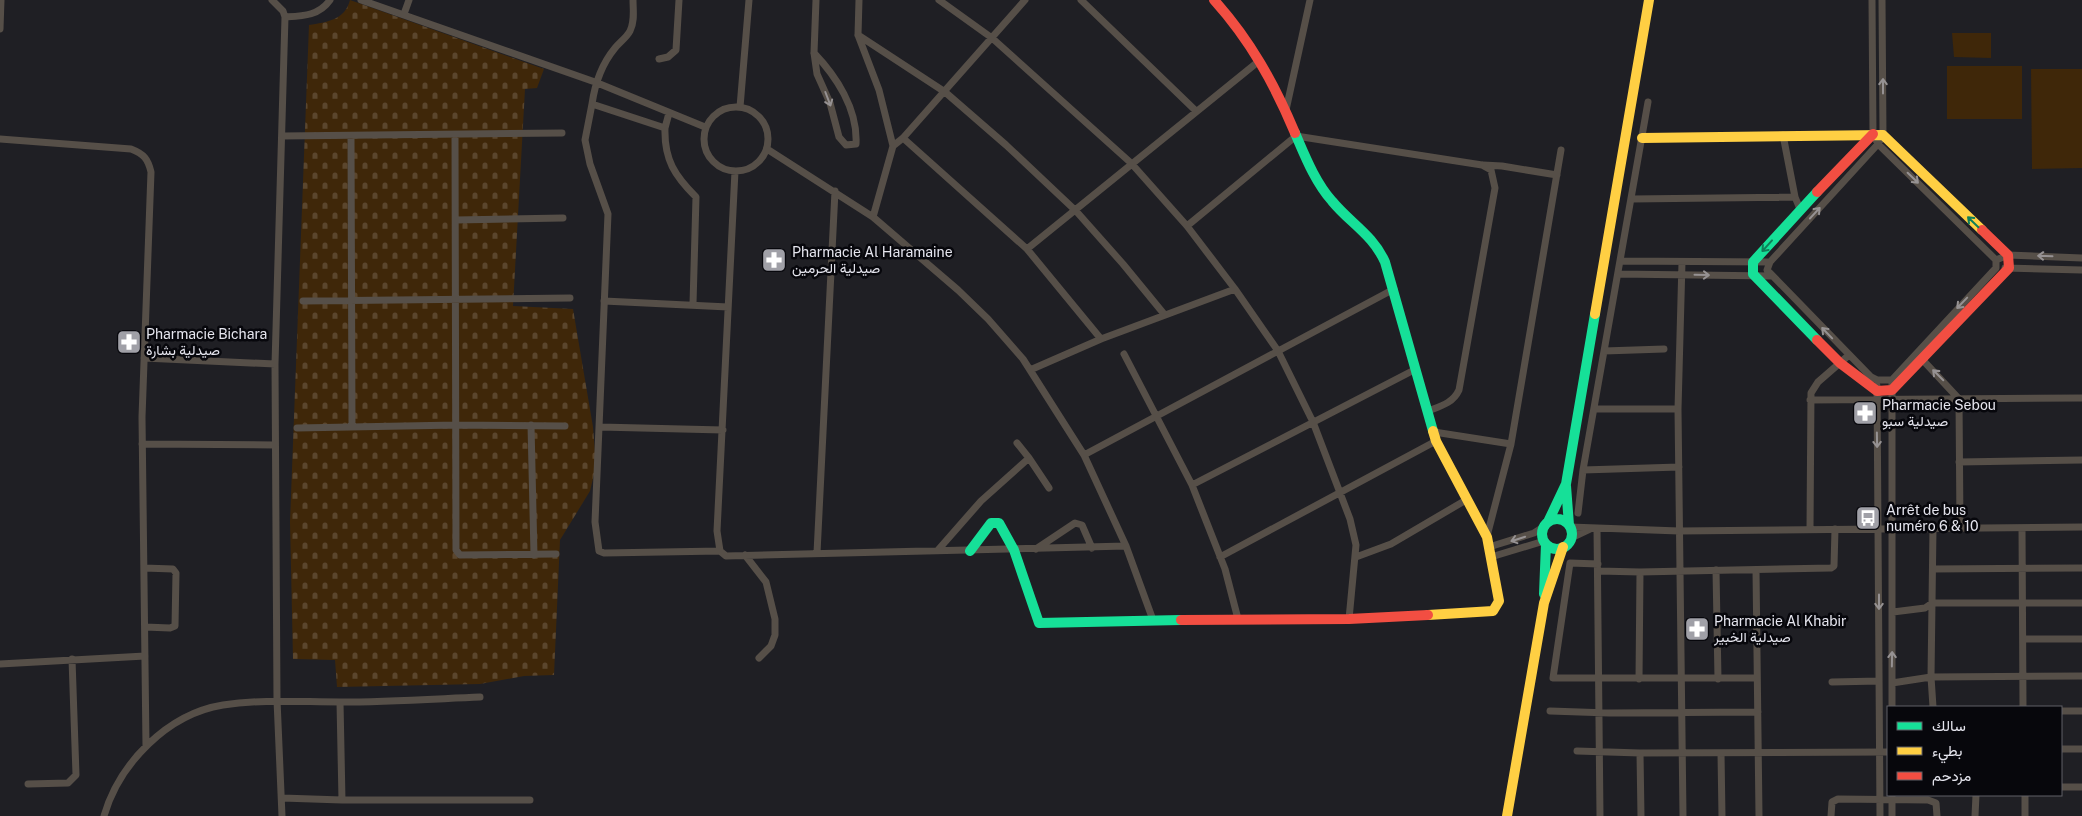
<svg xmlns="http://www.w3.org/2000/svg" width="2082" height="816" font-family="'Public Sans',Vazirmatn,sans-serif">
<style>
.grass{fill:#3f2709}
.cemetery{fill:url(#cemetery-stones)}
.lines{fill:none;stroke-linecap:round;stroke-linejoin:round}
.street{stroke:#564f48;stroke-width:7}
.fast{stroke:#16e098;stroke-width:10}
.slow{stroke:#ffcf43;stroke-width:10}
.jam{stroke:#f24e42;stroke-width:10}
.oneway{stroke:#969293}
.oneway2{stroke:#0f7e59}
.labels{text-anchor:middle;stroke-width:5;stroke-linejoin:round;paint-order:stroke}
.poi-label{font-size:14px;fill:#e5e5ee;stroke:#07070c;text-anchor:start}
</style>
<defs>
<pattern id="cemetery-stones" width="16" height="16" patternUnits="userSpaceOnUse" patternTransform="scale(1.25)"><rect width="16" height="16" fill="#3f2709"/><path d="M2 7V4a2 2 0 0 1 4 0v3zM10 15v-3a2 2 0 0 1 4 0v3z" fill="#5b462d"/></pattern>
</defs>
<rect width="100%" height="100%" fill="#1f1f24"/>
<!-- grass -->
<path class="grass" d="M1952 33H1991V58L1954 57Z
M1947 66H2022V119H1947Z
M2031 69H2082V168L2032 169Z"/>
<!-- cemetery -->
<path class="cemetery" d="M350 0 544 69 537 88 525 89 513 306 573 309 593 427 596 466 590 491 560 540 554 675 524 676 480 684 337 687 335 660 293 659 290 522 309 25C327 22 345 20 350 0Z"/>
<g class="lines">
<!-- street -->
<path class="street" d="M272 0 283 11 285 17C302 16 319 16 330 0
M361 0 595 82 705 127
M859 0 858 35 879 90 893 146 873 217
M939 0 992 38 1131 163 1187 226 1235 289 1278 351 1313 422 1350 519 1356 545 1349 619
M1081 0 1196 111
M1872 0 1873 134 1878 144 1996 260
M1882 0 1883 135 1878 144 1770 262 1767 270 1871 377 1877 380H1892
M404 14 409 0
M0 29 1 0
M858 35 945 92 1006 145 1076 211 1123 264 1164 314
M814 53C836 76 858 109 856 144L846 145 839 137 830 103 817 74 814 53 816 0
M659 59 668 57 676 50 679 0
M592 104C595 83 601 65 615 48 620 42 627 37 630 31 635 21 633 10 633 0
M704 139a32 32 0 1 1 64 0a32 32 0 1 1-64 0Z
M740 107 749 0
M1286 110 1310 0
M665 128 669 113
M455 135 456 550 460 555 556 554
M1783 135 1795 197 1800 209
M282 136 562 133
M351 136 352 427
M903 138 1027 249 1101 339
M0 139 131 149C144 154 148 159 151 172L142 417 146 746
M893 146 903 138 1025 0
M767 149 873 217 958 290 988 319 1023 359 1084 455 1126 546 1153 620
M1483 165 1502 166 1557 175
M735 171 717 531 720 551 726 556 1126 546
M1632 199 1795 197
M456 220 563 218
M1187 226 1296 136 1482 165 1491 170 1495 188 1459 390C1453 403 1441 406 1428 411
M1027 249 1259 61
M1996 260 2008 255 2082 258
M1621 261 1770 262
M1682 262 1678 409 1683 816
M2005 268 2082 270
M1618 274 1772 276
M303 301 570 298
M604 301 728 307
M693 304 696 197C675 176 664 160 665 128L592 104 585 140 590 164 608 214 595 522 599 551 604 553 720 551
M1604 351 1664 349
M1124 354 1192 485 1225 569 1238 619
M1919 356 1959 399 1960 528
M144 358 275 364
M1030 370 1101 339 1235 289
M1877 386 1880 816
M1810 400 2082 398
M1594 409H1678
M531 425 534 555
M600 427 723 430
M297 428 457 425 565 426
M1434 432 1511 444
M1017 443 1029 458 1049 488
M142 444 275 445
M1084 455 1394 289
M1959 462 2082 460
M1583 470 1679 467
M1192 485 1416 369
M1578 513 1583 470 1648 102
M1570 527 1679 531 2082 527
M1597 528 1600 816
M2022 528 2023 707
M1810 529 1811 393 1818 382 1849 355
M1487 536 1511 444 1561 150
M1571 538 1590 529
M1489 547 1534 533 1545 526
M1036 549 1075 523 1082 525 1092 548
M938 550 981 501 1029 458
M817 553 835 191
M745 555 766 582 775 619V635L771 646 759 658
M1220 557 1436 441
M1356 557 1391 544 1466 500
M1491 557 1544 541
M1598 564 1570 563 1553 678H1757
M144 568 173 569 176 573 175 626 170 628 145 627
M1933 569 2082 568
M1716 570 1718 679
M1756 570 1759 816
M1599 571 1640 572 1831 568 1834 566 1835 529
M1893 612 1925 608 1932 603H2082
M2023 639H2082
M0 664 145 656
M1639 679 1640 572
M1832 682 1879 681
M1892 683 1931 677 2082 676
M340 702 342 800
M1892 707V380L1996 268V260
M1933 707 1931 677 1933 528
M1550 711 1609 713 1758 712
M2061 711H2082
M2061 749H2082
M1577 751 1640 753 1888 752
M1640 753 1641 816
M1721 753 1722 816
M28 784 68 783 76 775 72 659
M2061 787H2082
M1892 795V816
M282 798 342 800H530
M104 816C119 764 167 714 223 705 262 699 300 702 340 702 386 702 433 699 480 697
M282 816 277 700 275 364 285 17
M1831 816 1832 802 1838 799 1928 800 1936 803 1937 816
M1975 816 1976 795
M2025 816V795"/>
<!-- fast -->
<path class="fast" d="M1295 133C1305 156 1315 182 1332 201 1350 223 1373 235 1385 262L1433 431
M1817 192 1753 262V274L1817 340
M1566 486 1569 525
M1542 534a15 15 0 1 1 30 0a15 15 0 1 1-30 0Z
M1548 522 1566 484 1595 314
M970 551 991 523H999L1014 550 1039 623 1181 620
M1544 594 1546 544"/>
<!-- slow -->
<path class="slow" d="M1642 138 1883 135 1982 230
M1595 314 1649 0
M1428 615 1493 611 1499 601 1487 537 1436 441 1433 431
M1507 816 1544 603 1563 547"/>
<!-- jam -->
<path class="jam" d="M1214 0C1250 40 1274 83 1295 133
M1817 192 1873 134
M1817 340 1840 363 1877 391 1892 390 2009 268 2008 255 1982 230
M1181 620 1349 619 1428 615"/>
</g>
<!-- one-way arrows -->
<defs><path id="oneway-shaft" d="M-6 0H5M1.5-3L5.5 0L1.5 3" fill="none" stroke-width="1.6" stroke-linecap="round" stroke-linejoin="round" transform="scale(1.25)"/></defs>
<g class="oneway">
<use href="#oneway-shaft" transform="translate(1883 86) rotate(-90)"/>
<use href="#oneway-shaft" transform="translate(828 99) rotate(69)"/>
<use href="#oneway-shaft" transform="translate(1913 178) rotate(44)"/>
<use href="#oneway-shaft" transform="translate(1815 213) rotate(-47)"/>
<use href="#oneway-shaft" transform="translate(2045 256) rotate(-178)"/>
<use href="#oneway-shaft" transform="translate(1702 275) rotate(1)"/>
<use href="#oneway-shaft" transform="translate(1962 303) rotate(134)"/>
<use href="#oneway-shaft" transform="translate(1827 333) rotate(-134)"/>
<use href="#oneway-shaft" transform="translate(1938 375) rotate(-135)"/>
<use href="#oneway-shaft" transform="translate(1877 440) rotate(89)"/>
<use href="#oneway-shaft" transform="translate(1518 539) rotate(162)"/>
<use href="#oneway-shaft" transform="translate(1879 602) rotate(90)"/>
<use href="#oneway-shaft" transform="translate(1892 659) rotate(-89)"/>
</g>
<g class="oneway2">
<use href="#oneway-shaft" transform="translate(1973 222) rotate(-136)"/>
<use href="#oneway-shaft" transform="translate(1767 246) rotate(132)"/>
</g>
<!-- icons -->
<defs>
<symbol id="pharmacy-square" viewBox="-11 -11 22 22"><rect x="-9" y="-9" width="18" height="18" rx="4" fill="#a0a0a7" stroke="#07070c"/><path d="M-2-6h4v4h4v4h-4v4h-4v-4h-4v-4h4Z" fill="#fff"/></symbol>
<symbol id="bus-square" viewBox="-11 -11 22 22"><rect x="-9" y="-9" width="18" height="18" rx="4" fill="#a0a0a7" stroke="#07070c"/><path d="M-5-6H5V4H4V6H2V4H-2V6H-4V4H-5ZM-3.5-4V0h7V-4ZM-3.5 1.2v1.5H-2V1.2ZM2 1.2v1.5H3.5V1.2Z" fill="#fff"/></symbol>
</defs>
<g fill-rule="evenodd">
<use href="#pharmacy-square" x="760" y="246" width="28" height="28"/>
<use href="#pharmacy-square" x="115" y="328" width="28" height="28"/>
<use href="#pharmacy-square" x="1851" y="399" width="28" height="28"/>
<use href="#bus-square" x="1854" y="504" width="28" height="28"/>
<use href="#pharmacy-square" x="1683" y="615" width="28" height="28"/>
</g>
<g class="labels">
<!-- poi labels -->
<g class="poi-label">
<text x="792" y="257">Pharmacie Al Haramaine<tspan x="792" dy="16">صيدلية الحرمين</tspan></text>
<text x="146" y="339">Pharmacie Bichara<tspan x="146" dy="16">صيدلية بشارة</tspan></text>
<text x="1882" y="410">Pharmacie Sebou<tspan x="1882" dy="16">صيدلية سبو</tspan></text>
<text x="1886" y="515">Arrêt de bus<tspan x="1886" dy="16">numéro 6 &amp; 10</tspan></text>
<text x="1714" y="626">Pharmacie Al Khabir<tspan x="1714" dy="16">صيدلية الخبير</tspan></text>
</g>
</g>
<!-- legend -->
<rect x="1887" y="706" width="175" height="90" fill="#07070c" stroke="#606066"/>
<rect x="1897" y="722" width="25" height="8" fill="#16e098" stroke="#606066"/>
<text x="1932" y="731" font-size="15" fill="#e5e5ee">سالك</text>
<rect x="1897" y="747" width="25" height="8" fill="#ffcf43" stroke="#606066"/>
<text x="1932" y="756" font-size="15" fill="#e5e5ee">بطيء</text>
<rect x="1897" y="772" width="25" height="8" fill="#f24e42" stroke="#606066"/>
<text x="1932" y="781" font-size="15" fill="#e5e5ee">مزدحم</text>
</svg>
